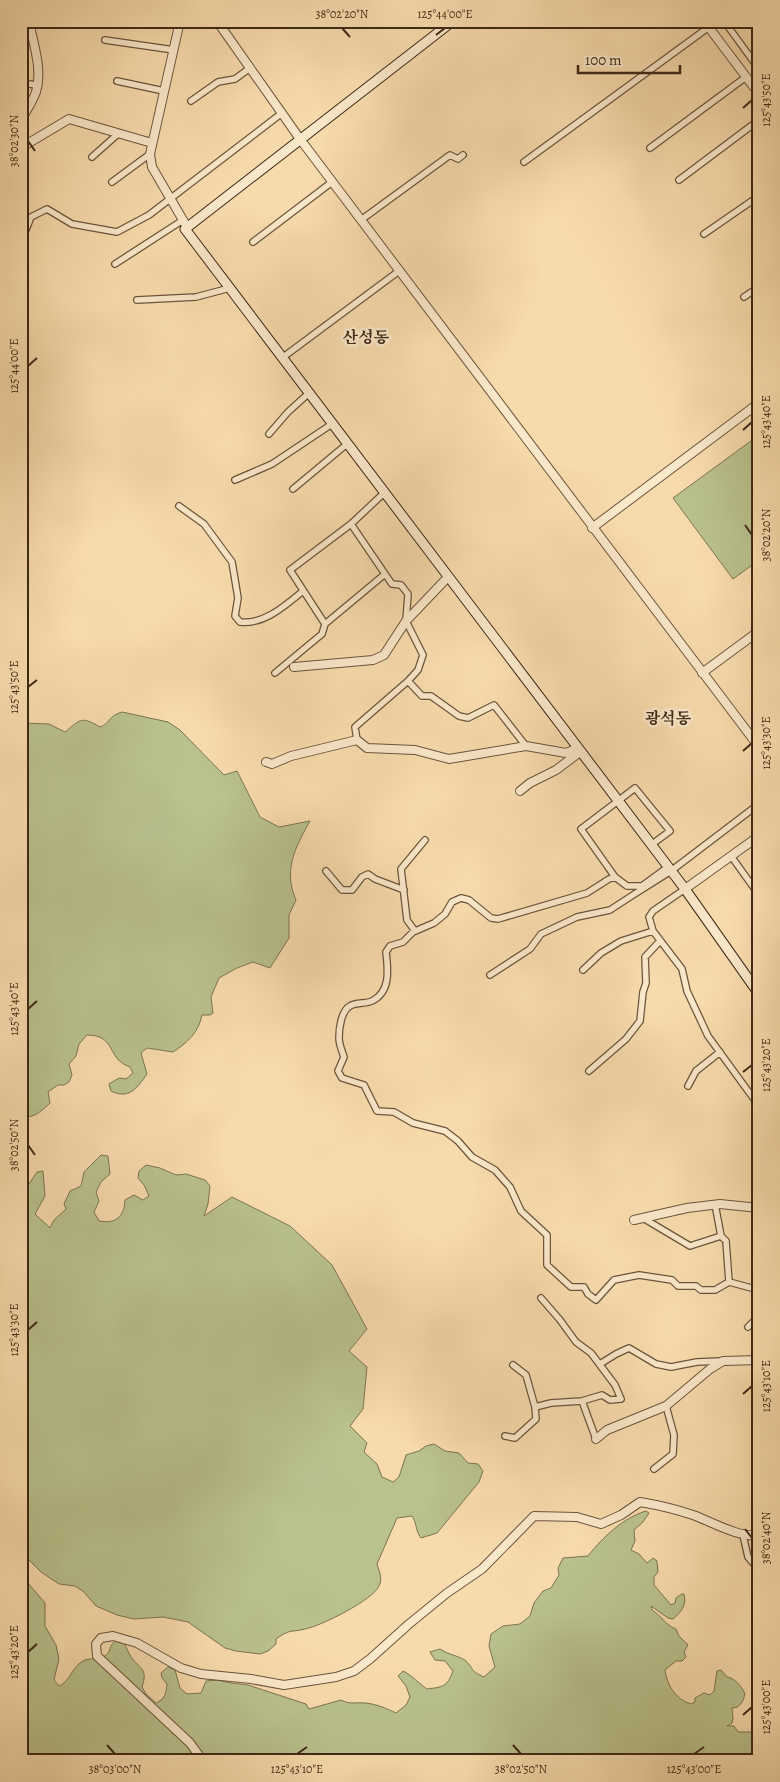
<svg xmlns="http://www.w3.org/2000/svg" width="780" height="1782" font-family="Alegreya,'Noto Serif KR',serif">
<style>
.green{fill:#b9c18d;stroke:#7c7451}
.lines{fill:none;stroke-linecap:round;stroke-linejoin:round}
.minor-casing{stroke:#6c553b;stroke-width:8}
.tertiary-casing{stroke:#6c553b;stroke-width:10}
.secondary-casing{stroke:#3e2815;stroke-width:11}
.minor{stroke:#fae8ca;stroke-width:5.5}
.tertiary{stroke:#fae8ca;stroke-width:8}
.secondary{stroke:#fae8ca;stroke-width:9}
.ticks{fill:none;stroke:#3e2815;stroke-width:2}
.labels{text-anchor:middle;stroke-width:5;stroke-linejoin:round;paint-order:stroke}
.quarter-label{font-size:16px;font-weight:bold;fill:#3e2815;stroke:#fae8ca}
.neatline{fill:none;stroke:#3e2815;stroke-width:2}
.ticks-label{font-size:12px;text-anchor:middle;fill:#3e2815}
</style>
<rect width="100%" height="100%" fill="#f8dbad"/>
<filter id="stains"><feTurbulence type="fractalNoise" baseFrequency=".004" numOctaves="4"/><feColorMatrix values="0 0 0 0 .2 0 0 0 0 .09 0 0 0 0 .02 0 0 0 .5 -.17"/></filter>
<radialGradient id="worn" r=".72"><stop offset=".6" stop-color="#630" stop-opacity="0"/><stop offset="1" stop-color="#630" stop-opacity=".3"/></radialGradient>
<!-- green -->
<path class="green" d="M759 435V560L733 579 673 498Z
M122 712 168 722 180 730 224 775 237 771 260 817 279 827 310 821C295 848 283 870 296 900L289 915V938L270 968 253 962 237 968 219 978 211 997 213 1013 210 1015H202C199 1032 187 1043 173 1052L147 1048 141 1053 147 1074C137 1088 129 1100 111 1091L109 1084 119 1078 126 1079 133 1073 130 1067C106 1059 117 1035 87 1035L79 1044 76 1056 69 1064 72 1075 69 1082 64 1085H58L48 1092 50 1103C44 1109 36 1116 28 1117L25 1112 27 1107 21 1109V723L49 724 65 732C81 719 81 716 100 727 110 724 108 716 122 712Z
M101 1155 108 1156 110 1174 101 1182 96 1192 99 1201 94 1212 99 1221C116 1224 124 1217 125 1200L134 1195 143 1200 149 1196 144 1185 138 1178 139 1171 146 1165 160 1168 176 1175 186 1174 205 1180 210 1186 208 1204 204 1216 232 1197 290 1226 332 1265 367 1329 349 1351 367 1367 363 1409 350 1426 367 1443 364 1452 377 1464 382 1477 393 1482 399 1477 406 1455 419 1451 426 1446 434 1444 445 1451 459 1453 468 1463 478 1464 483 1471 479 1482 437 1533 421 1538C415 1530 417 1523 412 1516L397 1518 377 1564C379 1571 383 1578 379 1586 373 1600 321 1626 305 1629 289 1633 292 1628 276 1639V1644L268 1651 260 1654 236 1651 225 1648 188 1622 163 1617 134 1619 117 1615 96 1606 83 1591 75 1586 59 1584 41 1572 21 1552V1185L29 1184 37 1172 43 1171 45 1196 35 1214 50 1228 54 1220 66 1209 64 1204 70 1191 81 1186 84 1172Z
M646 1511 649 1513 643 1522 634 1530 635 1541 631 1550 639 1554 647 1563 653 1558 657 1561 658 1572 654 1577V1585L671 1605 675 1603 676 1598 682 1594H684C687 1606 681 1612 673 1619L668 1618 651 1606 652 1610C662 1616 665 1625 676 1629L679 1636 688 1645 684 1652 686 1657 682 1661H676L665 1670C667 1685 675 1699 691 1704L695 1702V1698L704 1693 710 1695 714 1691 717 1671 721 1670 727 1677C735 1678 742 1687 745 1694 743 1701 741 1708 732 1708L733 1719 732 1723 727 1726H734L738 1732H756L759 1734V1761H21V1575L45 1603V1626L56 1645 59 1659 54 1680 59 1686C69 1682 72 1669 80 1663 88 1656 96 1661 103 1657 114 1652 106 1641 122 1640 126 1645 127 1650 130 1655 138 1669 149 1667 142 1687L146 1694 156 1703C165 1699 166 1694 167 1684L162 1678 161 1673 168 1667 175 1670 180 1688 187 1694 201 1693 206 1681 217 1680 231 1683 248 1685 306 1704 309 1709 341 1700C350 1705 356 1702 365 1703 376 1704 386 1708 396 1713L406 1705 410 1697 406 1686 398 1676 403 1671C413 1676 418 1683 427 1689 443 1687 447 1687 453 1671L445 1661 435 1660 430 1652 440 1649C447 1654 462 1657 466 1661 475 1670 469 1670 484 1677L495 1667 489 1646 491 1634 503 1626 520 1624 530 1616 534 1603 543 1591 551 1588 559 1575 558 1568 563 1558 588 1556C603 1537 623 1518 646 1511Z"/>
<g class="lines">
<defs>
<path id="minor" d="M724 21 759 69
M105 40 174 50
M117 81 164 91
M21 83 37 85
M191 101 218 82 235 79 250 68
M650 148 746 77
M92 157 119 133
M524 162 709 27
M679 180 759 120
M112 182 150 154
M361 220 450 155 458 159 463 155
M704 234 759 196
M21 242 31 217 47 209 72 224 117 232 149 215 282 113
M253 242 332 182
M115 264 183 220
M744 297 759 287
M137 300 196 297 230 288
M282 358 399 271
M269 434 288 412 309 393
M235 480 272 464 332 424
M293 489 347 444
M179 506 204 524 232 562 238 598 235 616 240 622C264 625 286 605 303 591
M325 624 290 570 351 524 384 493
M275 673 322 634 325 624 385 574 351 524
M408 681 422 696H431L459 716 468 718 494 705 526 746
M357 740 355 727 408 681 418 670 423 655 406 621 408 594 401 585 392 584 385 574
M651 845 670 831 635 788 581 829 615 877 627 886H642L668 867
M731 856 759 895
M326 871 342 890H352L362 877 368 874 375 879 404 890
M615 877 609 879 587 893 498 919 491 918 469 900 461 898 452 902 445 914 434 923 413 932 403 942 390 946 386 952C388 969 391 992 372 1001 366 1004 356 1002 350 1006 341 1011 339 1029 339 1038 339 1044 342 1051 344 1057L338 1071 342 1078 364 1085 377 1111 394 1112 413 1123 445 1131 458 1141 472 1157 495 1170 510 1187 521 1211 547 1235V1265L571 1287H584L588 1294 596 1300 614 1280 639 1275 672 1280 678 1286H696L701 1290H715L729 1282
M685 889 653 911 649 917 653 931 682 969 687 991 708 1036 759 1106
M415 931 407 920 401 869 425 840
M583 970 601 953 621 941 653 931
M490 975 530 949 541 934 577 917 610 910 633 895 671 871 759 804
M589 1071 626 1039 640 1021 643 992 646 983 645 957 660 941
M688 1086 696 1071 720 1052
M715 1204 721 1236 726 1241 729 1282 759 1290
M643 1218 690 1246 721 1236
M541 1298 560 1320 576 1342 591 1353 615 1385 621 1399 610 1400 602 1395 582 1401
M748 1327 759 1316
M600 1364 616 1354 629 1348 656 1364 671 1367 697 1362 721 1361
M535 1407 551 1403 582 1401 596 1439
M505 1436 515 1438 536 1419 535 1407 526 1375 513 1365
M654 1469 673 1454 674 1435 666 1406
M743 1535 748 1557 759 1570"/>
<path id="tertiary" d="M180 21 150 154 152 167 187 227
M217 21 300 139 759 747
M704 21 759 94
M21 120C26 111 33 101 36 92 43 70 33 43 29 21
M21 143 27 144 69 119 152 143
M592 528 759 403
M294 667 373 660 384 655 406 621 448 577
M702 673 759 631
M266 762 272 764 291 756 357 740 367 748 415 750 449 759 526 746 566 753 578 748
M520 791 530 783 556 770 580 752
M685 889 759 836
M634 1220 687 1208 720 1204 759 1208
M596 1439 607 1430 666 1406 710 1369 723 1361 759 1360
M203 1761 190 1743 97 1656 96 1644 101 1638 113 1636 137 1643 181 1668 201 1674 251 1679 284 1685 336 1677 354 1671 370 1659 409 1624 447 1593 482 1569 534 1516 577 1517 601 1524 621 1515 640 1502C658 1505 675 1509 693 1515 712 1522 739 1538 759 1535"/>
<path id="secondary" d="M453 21 185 229 685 889 759 994"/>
</defs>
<!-- minor casing -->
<use href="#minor" class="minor-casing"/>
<!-- tertiary casing -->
<use href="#tertiary" class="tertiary-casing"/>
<!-- secondary casing -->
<use href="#secondary" class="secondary-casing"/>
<!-- minor -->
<use href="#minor" class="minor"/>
<!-- tertiary -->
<use href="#tertiary" class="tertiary"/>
<!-- secondary -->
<use href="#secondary" class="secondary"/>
</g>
<!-- ticks -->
<path class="ticks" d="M342 28 350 37M436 35 445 28M743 108 752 100M28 141 35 151M28 366 37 358M743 430 752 422M745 525 752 535M28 687 37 680M743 751 752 743M28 1009 37 1001M743 1072 752 1065M28 1145 35 1155M28 1330 37 1322M743 1394 752 1386M745 1529 752 1538M28 1652 37 1644M743 1715 752 1707M107 1745 115 1754M513 1745 521 1754M297 1754 307 1747M694 1754 704 1747"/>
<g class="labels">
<!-- quarter labels -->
<g class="quarter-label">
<text x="366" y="343">산성동</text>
<text x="668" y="724">광석동</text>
</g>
</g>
<!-- margin -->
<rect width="780" height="1782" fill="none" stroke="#f8dbad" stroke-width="55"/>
<!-- scale -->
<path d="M578 65v8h102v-8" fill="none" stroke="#3e2815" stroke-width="2.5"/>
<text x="585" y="65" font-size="15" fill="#3e2815" stroke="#fae8ca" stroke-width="4" paint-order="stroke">100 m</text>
<rect x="28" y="28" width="724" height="1726" class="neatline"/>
<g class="ticks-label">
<text x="342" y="18">38°02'20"N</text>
<text x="445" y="18">125°44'00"E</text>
<text transform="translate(766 100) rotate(-90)" y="4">125°43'50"E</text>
<text transform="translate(14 141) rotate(-90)" y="4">38°02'30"N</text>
<text transform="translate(14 366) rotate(-90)" y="4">125°44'00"E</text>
<text transform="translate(766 422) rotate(-90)" y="4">125°43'40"E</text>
<text transform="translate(766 535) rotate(-90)" y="4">38°02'20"N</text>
<text transform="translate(14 687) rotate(-90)" y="4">125°43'50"E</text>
<text transform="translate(766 743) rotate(-90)" y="4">125°43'30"E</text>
<text transform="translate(14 1009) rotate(-90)" y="4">125°43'40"E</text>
<text transform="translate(766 1065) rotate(-90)" y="4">125°43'20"E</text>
<text transform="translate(14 1145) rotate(-90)" y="4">38°02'50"N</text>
<text transform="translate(14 1330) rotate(-90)" y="4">125°43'30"E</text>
<text transform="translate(766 1386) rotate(-90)" y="4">125°43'10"E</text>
<text transform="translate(766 1538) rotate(-90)" y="4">38°02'40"N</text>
<text transform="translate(14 1652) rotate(-90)" y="4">125°43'20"E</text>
<text transform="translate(766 1707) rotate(-90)" y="4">125°43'00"E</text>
<text x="115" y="1773">38°03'00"N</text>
<text x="297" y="1773">125°43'10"E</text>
<text x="521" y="1773">38°02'50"N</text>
<text x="694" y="1773">125°43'00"E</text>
</g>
<rect width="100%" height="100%" filter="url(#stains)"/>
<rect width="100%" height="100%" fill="url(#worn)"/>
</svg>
